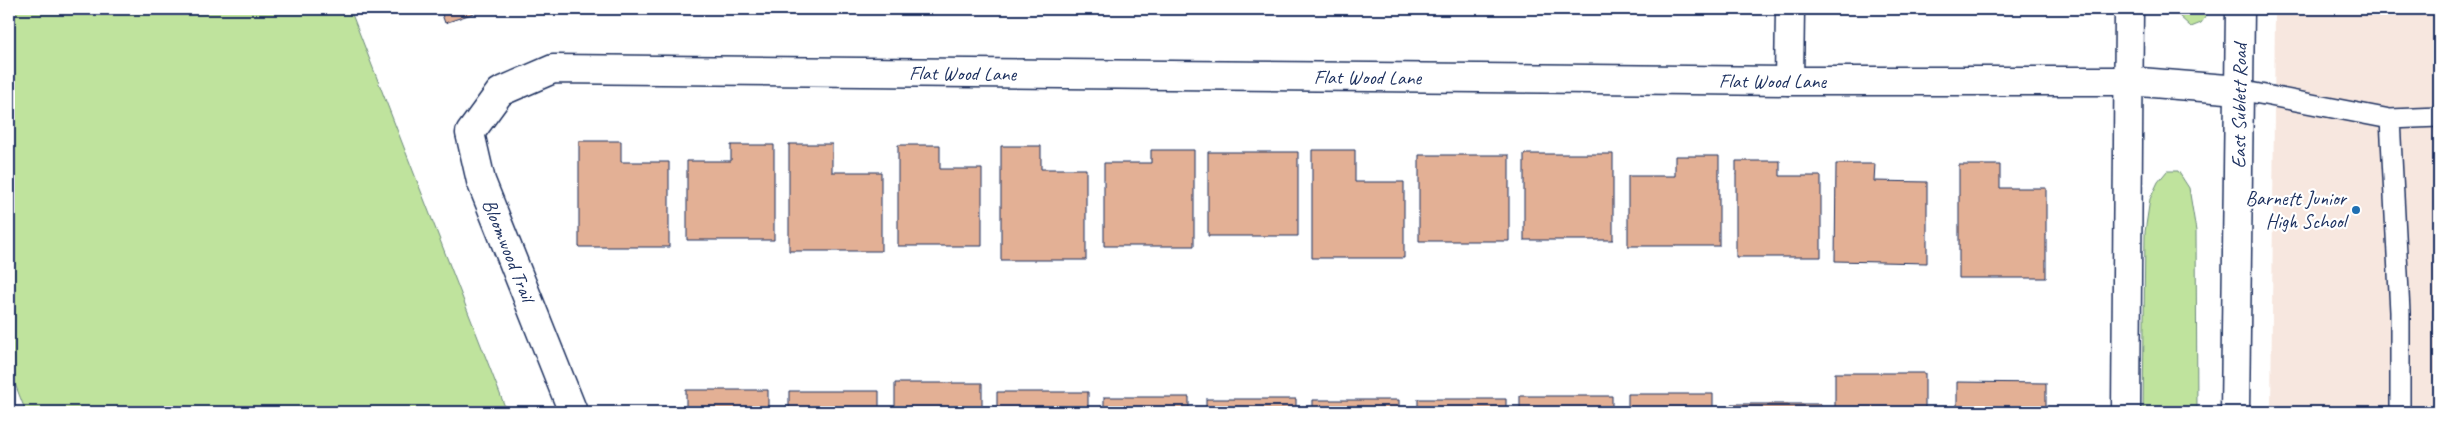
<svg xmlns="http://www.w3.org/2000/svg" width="2448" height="421" font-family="Caveat,sans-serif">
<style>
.built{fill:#f7e7df}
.green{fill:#bfe39d;stroke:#6d897e}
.building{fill:#e3b095;stroke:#1b2f5e}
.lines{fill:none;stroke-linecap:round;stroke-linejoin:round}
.lane-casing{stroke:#1b2f5e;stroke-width:22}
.street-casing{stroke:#1b2f5e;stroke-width:31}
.secondary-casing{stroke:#1b2f5e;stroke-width:31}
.lane{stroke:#fff;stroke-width:19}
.street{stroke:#fff;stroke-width:28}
.secondary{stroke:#fff;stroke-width:28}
.poi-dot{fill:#1f6fb2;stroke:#fff;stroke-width:2}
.labels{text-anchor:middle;stroke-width:4.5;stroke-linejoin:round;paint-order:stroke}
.street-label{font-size:20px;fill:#1b2f5e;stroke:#fff}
.poi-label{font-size:20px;fill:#1b2f5e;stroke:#fff;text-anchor:end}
</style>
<rect width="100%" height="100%" fill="#fff"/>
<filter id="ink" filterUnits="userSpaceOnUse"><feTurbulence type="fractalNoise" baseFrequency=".02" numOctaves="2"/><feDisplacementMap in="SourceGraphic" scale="10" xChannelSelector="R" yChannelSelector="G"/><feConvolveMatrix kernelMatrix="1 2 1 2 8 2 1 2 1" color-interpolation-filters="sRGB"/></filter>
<g filter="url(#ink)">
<!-- built -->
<path class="built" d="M2275 9H2439V412H2271Z"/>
<!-- green -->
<path class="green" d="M9 9H350L507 412H26L9 369Z
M2176 9H2211L2201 23 2191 27 2178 15Z
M2167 171H2178L2189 188 2196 231 2197 412H2143L2145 232 2150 199 2158 182Z"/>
<!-- building -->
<path class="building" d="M440 9H482L483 10 445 23Z
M579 141H621V162H669V247H579Z
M789 144H832V172H881V251H789Z
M731 145H774V240H687V161H731Z
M898 145H940V169H982V246H898Z
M1001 146H1041V169H1086V260H1001Z
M1151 150H1194V246H1104V163H1151Z
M1312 150H1355V182H1404V258H1312Z
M1208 152H1298V236H1208Z
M1524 154H1613V240H1524Z
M1419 155H1509V241H1419Z
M1675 156H1719V246H1628V176H1675Z
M1736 161H1780V176H1821V257H1736Z
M1836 164H1875L1874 181 1927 182V263L1835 261Z
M1959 165H2000V188H2046V278H1959Z
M1835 373H1925V412H1835Z
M1957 382 2046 383V412H1957Z
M895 383H982V412H895Z
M686 390H768V412H686Z
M789 391H879V412H789Z
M997 392H1088V412H997Z
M1628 394H1713V412H1628Z
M1520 396H1612V412H1520Z
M1104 397H1189V412H1104Z
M1206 399H1296V412H1206Z
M1418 399H1506V412H1418Z
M1313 400H1399V412H1313Z
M1731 404H1821V412H1731Z"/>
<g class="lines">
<defs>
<path id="lane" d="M2239 90 2390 119 2439 117
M2390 119 2400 312V412"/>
<g id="street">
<path d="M1789 81 1790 9"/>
<path id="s1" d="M573 412 481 181 470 133 500 92 553 69 1789 81H2128L2239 90"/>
</g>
<g id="secondary">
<path d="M2126 412 2129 9"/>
<path id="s2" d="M2235 412 2240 9"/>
</g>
</defs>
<!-- lane casing -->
<use href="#lane" class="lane-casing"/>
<!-- street casing -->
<use href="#street" class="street-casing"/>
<!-- secondary casing -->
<use href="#secondary" class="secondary-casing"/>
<!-- lane -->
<use href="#lane" class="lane"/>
<!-- street -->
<use href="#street" class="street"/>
<!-- secondary -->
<use href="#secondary" class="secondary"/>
</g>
</g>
<!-- markers -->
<circle class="poi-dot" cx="2356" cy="210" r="5"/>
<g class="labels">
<!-- street labels -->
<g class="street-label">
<text dy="7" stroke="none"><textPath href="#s1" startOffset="816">Flat Wood Lane</textPath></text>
<text dy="7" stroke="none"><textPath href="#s1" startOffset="1221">Flat Wood Lane</textPath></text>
<text dy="7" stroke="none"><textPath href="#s1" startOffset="1626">Flat Wood Lane</textPath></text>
<text dy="7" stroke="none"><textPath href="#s2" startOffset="306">East Sublett Road</textPath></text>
<text transform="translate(509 250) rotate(68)" y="7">Bloomwood Trail</text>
</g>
<!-- poi labels -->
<g class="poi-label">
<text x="2346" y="205">Barnett Junior<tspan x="2346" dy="23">High School</tspan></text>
</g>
</g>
<!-- margin -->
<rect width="2448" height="421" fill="none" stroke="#fff" stroke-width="30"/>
<rect x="15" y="15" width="2418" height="391" fill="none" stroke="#1b2f5e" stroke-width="2" filter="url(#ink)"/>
</svg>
